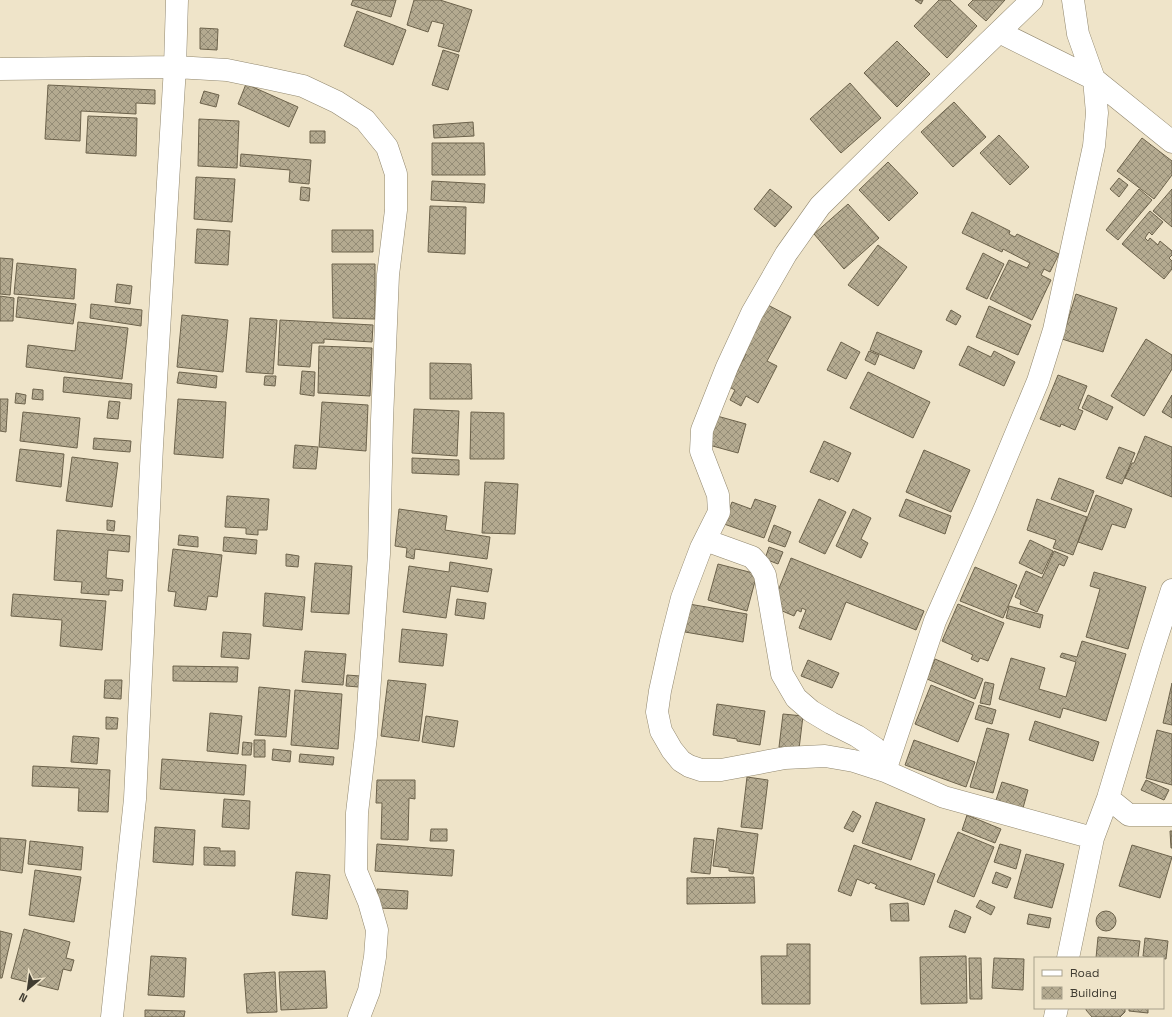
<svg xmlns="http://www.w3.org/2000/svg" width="1172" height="1017" font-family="'Space Grotesk',sans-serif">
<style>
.building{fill:url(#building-cross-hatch);stroke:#6c624b}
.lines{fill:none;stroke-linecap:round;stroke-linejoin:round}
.minor-casing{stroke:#91876e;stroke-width:23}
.minor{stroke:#fff;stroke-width:22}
</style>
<defs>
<pattern id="building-cross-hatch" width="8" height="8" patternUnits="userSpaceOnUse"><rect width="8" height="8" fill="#b4aa90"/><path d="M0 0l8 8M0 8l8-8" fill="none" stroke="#948c76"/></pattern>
</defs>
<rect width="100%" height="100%" fill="#efe4c9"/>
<!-- building -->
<path class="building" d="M353 0H396L391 17 351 5Z
M414 0H440L472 10 459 52 438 46 444 24 432 21 428 32 407 25Z
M915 0H923L921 4Z
M939 0H950L977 26 947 58 914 26Z
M973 0H1005L986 21 968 5Z
M357 11 406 30 393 65 344 46Z
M200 28 218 29 217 50 200 49Z
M897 41 930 74 897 107 864 73Z
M443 50 459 55 448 90 432 85Z
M850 83 881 118 841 153 810 119Z
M246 84 298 107 289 127 238 104Z
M48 85 155 90V104L136 103V114L81 111 80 141 45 139Z
M204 91 219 95 216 107 200 103Z
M954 102 986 137 953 167 921 132Z
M88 116 137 118 136 156 86 153Z
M199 119 239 121 237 168 198 166Z
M473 122 474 136 434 138 433 125Z
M310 131H325V143H310Z
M999 135 1029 167 1010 185 980 153Z
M1142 138 1172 161V175L1154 199 1117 171Z
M432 143H484L485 175H432Z
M241 154 311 160 309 184 289 182 290 170 240 166Z
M888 162 918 193 889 221 859 190Z
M196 177 235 179 232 222 194 219Z
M1119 178 1128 185 1119 197 1110 189Z
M432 181 485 184 484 203 431 200Z
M301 187 310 188 309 201 300 200Z
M770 189 792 207 775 227 754 209Z
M1139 189 1152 200 1118 240 1106 230Z
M1172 189V227L1153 211Z
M848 204 879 238 844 269 814 234Z
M430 206 466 207 465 254 428 252Z
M1150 211 1163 222 1152 235 1149 232 1145 238 1148 241 1150 238 1158 245 1160 241 1172 251V255L1169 258 1172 261V269L1164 279 1122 244Z
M972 212 1010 231 1009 234 1015 237 1017 234 1059 254 1050 272 1044 269 1041 275 1051 280 1032 320 990 299 1009 260 1027 268 1030 263 1003 249 1002 252 962 233Z
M197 229 230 231 228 265 195 263Z
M332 230H373V252H332Z
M878 245 907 267 878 306 848 285Z
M983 253 1004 264 987 299 966 289Z
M0 258 13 259 10 295 0 294Z
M17 263 76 269 74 299 14 294Z
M332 264H375V319L333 318Z
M117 284 132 286 130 304 115 302Z
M1076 294 1117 308 1103 352 1062 339Z
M0 296 14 298 13 321H0Z
M18 297 76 304 73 324 16 317Z
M764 303 791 317 767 361 777 366 758 403 746 396 741 406 730 400 735 390 729 387 746 354 738 351Z
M91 304 142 310 141 326 90 318Z
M989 306 1031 325 1018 355 976 337Z
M951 310 961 316 956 325 946 320Z
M182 315 228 320 223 372 177 367Z
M250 318 277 320 273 374 246 372Z
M280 320 373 325 372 342 324 339V343H312L310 367 278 365Z
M78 322 128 328 122 379 26 367 28 345 75 351Z
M877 332 922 351 914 369 870 350Z
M1146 339 1172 355V369L1144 416 1111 396Z
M841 342 860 352 846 379 827 370Z
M319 346 372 348 370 396 318 393Z
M968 346 991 357 994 351 1015 362 1004 386 959 365Z
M869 351 879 355 875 365 865 360Z
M430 363 471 364 472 399H430Z
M302 371 315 372 314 396 300 394Z
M179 372 217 376 216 388 177 383Z
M868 372 930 402 913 438 850 408Z
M1058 375 1087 386 1078 409 1083 411 1075 430 1061 424 1060 427 1040 419Z
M265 376H276L275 386 264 385Z
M64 377 132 384 131 399 63 392Z
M33 389 43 390V400L32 399Z
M16 393 26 395 25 404 15 403Z
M1088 395 1113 407 1107 420 1082 408Z
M1172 395V418L1162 412Z
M0 399H8L6 432 0 431Z
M178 399 226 402 223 458 174 454Z
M109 401 120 402 118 419 107 418Z
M322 402 368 405 366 451 319 447Z
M414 409 459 411 457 456 412 453Z
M23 412 80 418 77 448 20 441Z
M471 412 504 413V459H470Z
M717 416 746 424 738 453 709 445Z
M1145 436 1172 447V497L1125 478 1132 463H1134Z
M94 438 131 441 130 452 93 449Z
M824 441 851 453 838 482 831 478 830 480 810 472Z
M295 445 318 447 316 469 293 468Z
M1119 447 1135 453 1122 484 1106 478Z
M20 449 64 454 61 487 16 481Z
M924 450 970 470 951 512 906 492Z
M72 457 118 463 112 507 66 501Z
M412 458 459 460V475L412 473Z
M1059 478 1094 491 1086 512 1051 499Z
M485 482 518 484 515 534 482 533Z
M1096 495 1132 509 1125 528 1112 524 1102 550 1078 542Z
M227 496 269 499 267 530H258V535L246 534V528L225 527Z
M755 499 776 506 764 538 724 524 732 502 751 509Z
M819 499 846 512 825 554 799 542Z
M906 499 951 516 945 534 899 516Z
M1037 499 1087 517 1073 555 1053 548 1056 540 1027 530Z
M399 509 447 516 445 530 490 537 487 559 415 549 414 559 406 557 407 548 395 546Z
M853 509 871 518 861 539 868 543 861 558 836 546Z
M107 520 115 521 114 531 107 530Z
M774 525 791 532 785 547 768 541Z
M57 530 130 536 129 552 108 550 106 578 123 580 122 591 109 590V595L81 593 82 582 54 580Z
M179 535 198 537V547L178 545Z
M224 537 257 540 256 554 223 551Z
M1030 540 1053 551 1042 574 1019 563Z
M769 547 783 552 778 564 765 559Z
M173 549 222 555 217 597 208 596 206 610 174 606 176 592 168 591Z
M1054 551 1068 557 1064 566 1059 564 1037 612 1020 604 1021 600 1015 597 1026 571 1042 578Z
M286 554 299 556 298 567 286 566Z
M791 558 924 611 916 630 846 602 831 640 799 628 806 610 802 608 801 612 797 610 794 616 780 610 782 604 774 601Z
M450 562 492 569 488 592 451 586 446 618 403 612 409 566 449 572Z
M315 563 352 566 349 614 311 612Z
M718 564 757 574 747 611 708 600Z
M975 567 1017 585 1003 618 960 601Z
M1094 572 1146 587 1128 649 1086 637 1100 589 1090 586Z
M265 593 305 597 302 630 263 626Z
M13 594 106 601 102 650 60 646 62 620 11 616Z
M457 599 486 603 484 619 455 615Z
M689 604 747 614 743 642 685 632Z
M958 604 1004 623 988 661 980 658 978 662 971 659 973 655 942 641Z
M1009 606 1043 615 1040 628 1006 618Z
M402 629 447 634 443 666 399 662Z
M223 632 251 634 249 659 221 657Z
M1082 641 1126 654 1106 721 1063 708 1060 718 999 699 1011 658 1045 668 1039 689 1066 697 1076 662 1060 657 1062 653 1077 657Z
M305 651 346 654 343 685 302 682Z
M935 659 983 679 975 699 927 679Z
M808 660 839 673 832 688 801 676Z
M173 666 238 667 237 682 173 681Z
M347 675 360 676 359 687 346 686Z
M105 680H122L121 699 104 698Z
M388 680 426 684 419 741 381 736Z
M985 682 994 684 990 705 980 703Z
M1172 683V725L1163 723Z
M931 685 974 703 958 742 915 724Z
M259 687 290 690 286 737 255 735Z
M295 690 342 694 338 749 291 745Z
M717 704 765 711 760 745 737 741V739L713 735Z
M979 705 996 710 992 724 975 719Z
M210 713 242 716 238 754 207 751Z
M783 714 803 716 799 749 779 747Z
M426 716 458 721 454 747 422 742Z
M106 717 118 718 117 729H106Z
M1035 721 1099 742 1093 761 1029 740Z
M987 728 1009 734 993 793 970 787Z
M1157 730 1172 734V785L1146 778Z
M73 736 99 738 97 764 71 762Z
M254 740H265V757H254Z
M914 740 975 762 966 787 905 765Z
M243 742 252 743 251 755H242Z
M273 749 291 751 290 762 272 760Z
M300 754 334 757 333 765 299 762Z
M162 759 246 765 244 795 160 789Z
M33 766 110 770 108 812 78 811 79 788 32 786Z
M747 777 768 780 762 829 741 827Z
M377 780H415V799L409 798 408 840 381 839 382 803H376Z
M1146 780 1169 790 1164 800 1141 790Z
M1002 782 1028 790 1023 808 996 800Z
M224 799 250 801 249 829 222 827Z
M876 802 925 819 911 860 862 843Z
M853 811 861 816 853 832 844 828Z
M967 815 1001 829 995 843 962 830Z
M155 827 195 830 193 865 153 862Z
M718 828 758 834 753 874 729 871V868L713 866Z
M431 829H447V841H430Z
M1170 831H1172V848H1171Z
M958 832 994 847 974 897 937 882Z
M0 838 26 840 22 873 0 870Z
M694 838 714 840 710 874 691 872Z
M30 841 83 847 81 870 28 864Z
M377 844 454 850 452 876 375 871Z
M1000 844 1021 850 1016 869 994 862Z
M854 845 935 874 924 905 875 888 877 885 870 882 869 884 857 879 851 896 838 891Z
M1132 845 1172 857 1160 898 1119 886Z
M204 847 220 848V851H235V866L204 865Z
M1026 854 1064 864 1052 908 1014 898Z
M35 870 81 877 74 922 29 915Z
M296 872 330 875 327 919 292 915Z
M996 872 1011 878 1007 888 992 883Z
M754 877 755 903 687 904V878Z
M377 889 408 891 407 909 377 908Z
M980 900 995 907 991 915 976 907Z
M908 903 909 921H891L890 904Z
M955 910 971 917 965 933 949 927Z
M1096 921a10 10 0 1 1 20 0a10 10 0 1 1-20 0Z
M1029 914 1051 918 1049 928 1027 924Z
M24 929 70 942 66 958 74 960 71 971 63 969 58 990 11 978Z
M0 931 12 934 2 978H0Z
M1098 937 1140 941 1138 958H1096Z
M1145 938 1168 941 1166 959 1143 956Z
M787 944H810V1004H762L761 956H787Z
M151 956 186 958 184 997 148 995Z
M966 956 967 1003 921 1004 920 957Z
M969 958H981L982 999H970Z
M994 958 1024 959 1023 990 992 988Z
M325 971 327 1008 281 1010 279 972Z
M275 972 277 1012 247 1013 244 974Z
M1086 1008H1125V1012L1120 1017H1092L1086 1010Z
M1129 1008H1148V1013L1129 1011Z
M145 1010 185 1011 184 1017H145Z"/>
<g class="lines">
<defs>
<path id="minor" d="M1032 0 886 141 820 206 786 254 752 313 727 367 702 430 701 451 718 495 719 512 701 548 682 598 671 641 660 691 657 712 661 731 672 750 681 761 689 766 701 770H721L785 758 825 756 854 761 885 771 944 797 1093 838
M1073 0 1078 34 1094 79 1172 142
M0 69 175 67 227 70 266 78 303 86 337 102 365 120 387 147 396 174V210L388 275 382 420 379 554 366 736 357 813 356 871 369 902 377 930 375 957 369 991 359 1017
M705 540 752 557 760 566 765 575 782 674 796 698 811 711 831 723 857 736 875 748 888 760
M885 771 935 621 985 508 1038 381 1054 330 1094 146 1097 113 1094 79 999 32
M1108 798 1129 815H1172
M1068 958 1093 838 1108 798 1152 652 1172 590
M112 1017 135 799 152 446 175 67 177 0
M1055 1017 1057 1008"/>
</defs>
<!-- minor casing -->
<use href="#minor" class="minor-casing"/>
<!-- minor -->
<use href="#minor" class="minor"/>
</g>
<!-- legend -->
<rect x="1034" y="957" width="130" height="52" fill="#efe4c9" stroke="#a9a18c"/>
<rect x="1042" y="970" width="20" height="6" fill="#ffffff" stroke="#a9a18c"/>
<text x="1070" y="977" font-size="12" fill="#403c31">Road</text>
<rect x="1042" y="987" width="20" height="12" fill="url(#building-cross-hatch)" stroke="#a9a18c"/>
<text x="1070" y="997" font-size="12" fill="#403c31">Building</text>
<!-- north arrow -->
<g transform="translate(28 989) rotate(209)" stroke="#efe4c9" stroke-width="3" paint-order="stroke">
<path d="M0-3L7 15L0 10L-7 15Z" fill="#403c31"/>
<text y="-6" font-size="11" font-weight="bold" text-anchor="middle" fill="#403c31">N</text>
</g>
</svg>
